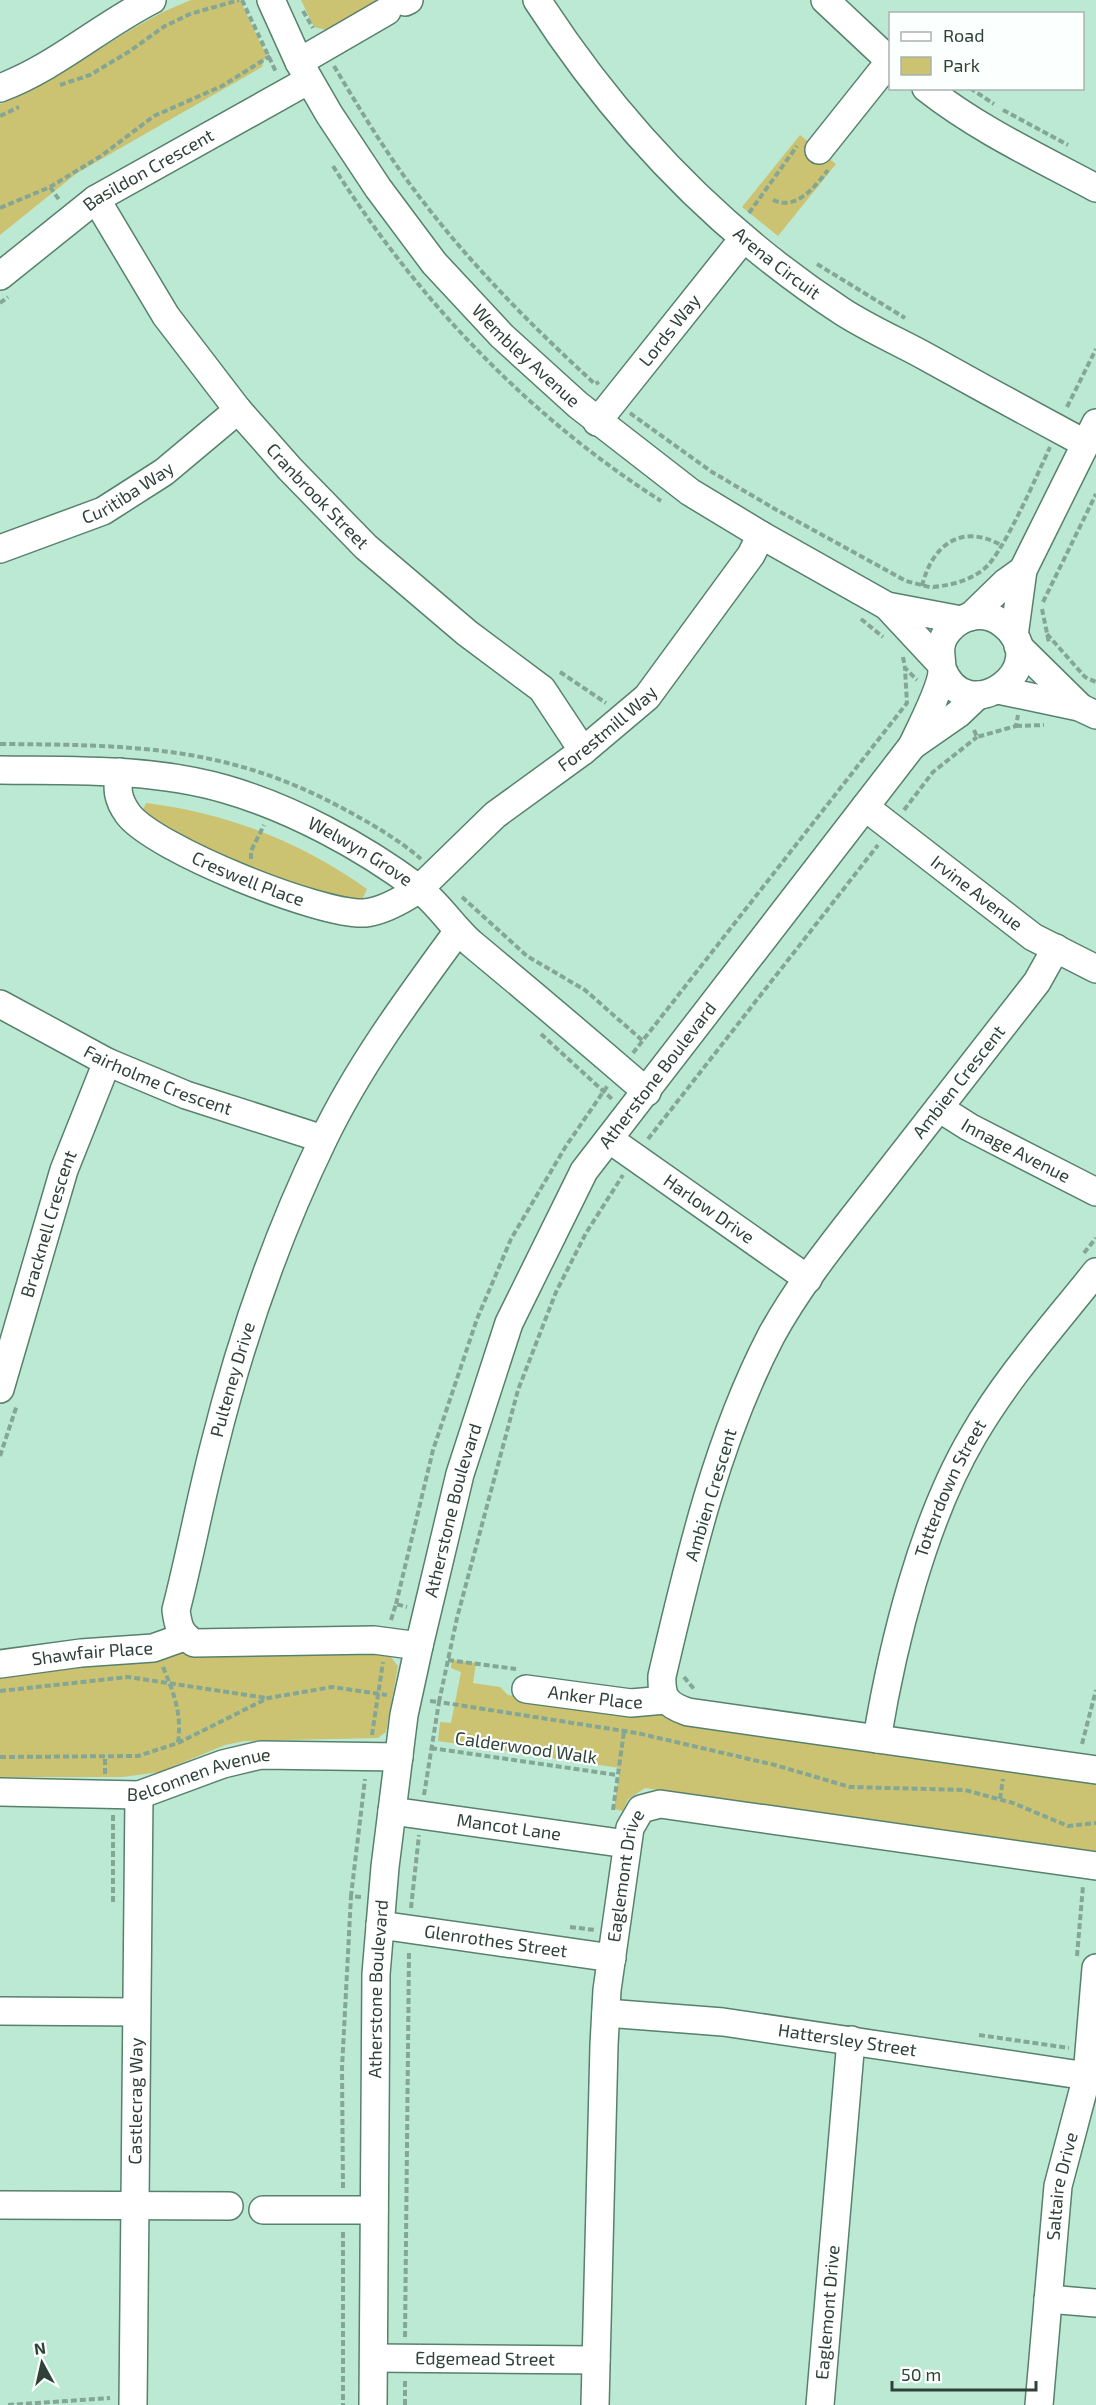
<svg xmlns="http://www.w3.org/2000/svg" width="1096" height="2405" font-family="'Exo 2',sans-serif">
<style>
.green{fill:#cbc372}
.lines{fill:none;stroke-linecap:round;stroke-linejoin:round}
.minor-casing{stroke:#57806d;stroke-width:30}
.path{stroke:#84a695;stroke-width:4;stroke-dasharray:6 3;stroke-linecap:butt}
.minor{stroke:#fff;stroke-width:27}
.labels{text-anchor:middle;stroke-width:4.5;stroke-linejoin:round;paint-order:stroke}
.street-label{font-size:18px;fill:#2f4138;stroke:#fbfffd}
</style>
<rect width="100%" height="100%" fill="#bce9d3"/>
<!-- green -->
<path class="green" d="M191 0H240L266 55 262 67 77 173 0 235V104C69 77 122 26 191 0Z
M301 0H380L326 30 314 27Z
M800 135 836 164 778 236 742 207Z
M146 803C227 813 301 842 367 889L360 904 236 867 141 814Z
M173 1647 373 1649 389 1655 398 1666 386 1732 378 1738 245 1741 225 1745 160 1772 123 1777H0V1671Z
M452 1660 476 1663 473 1683 500 1687 508 1695 540 1700 591 1703 1096 1775V1852L645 1788 628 1799 623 1811 614 1809 620 1768 438 1741 440 1722 451 1723 461 1672 451 1668Z"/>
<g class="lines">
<defs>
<g id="minor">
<path id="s1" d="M271 0 299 62 329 114 378 188 434 263 502 336 578 405 690 492 761 535 887 606 961 620"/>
<path id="s2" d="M537 0C617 124 719 231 843 312 868 328 897 341 923 355 977 385 1032 415 1086 444"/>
<path d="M825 0 890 61"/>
<path d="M405 2 409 0"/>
<path d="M299 62 387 11"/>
<path d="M0 88C56 67 99 27 152 0"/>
<path d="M926 88C978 129 1038 157 1096 188"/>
<path d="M819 150 890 61"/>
<path id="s3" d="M96 199 166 316 238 410 290 469 366 547 467 633 542 689 583 751"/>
<path id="s4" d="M0 276 96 199 309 80"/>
<path id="s5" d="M597 422 743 239"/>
<path id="s6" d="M0 549 103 511 164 472 238 410"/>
<path d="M887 606 941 664"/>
<path d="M970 617 1005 583 1023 570"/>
<path d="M1014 636 1023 570 1096 423"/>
<path d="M1018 646 1079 706"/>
<path d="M998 690 1079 707 1096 715"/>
<path d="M912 746 958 714 978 695"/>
<path id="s7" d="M0 770C75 771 152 768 225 789 291 808 362 846 418 888 438 903 452 926 471 943 530 992 589 1042 647 1092"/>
<path id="s8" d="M119 772C117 789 117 799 128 814 154 849 322 916 365 913 384 911 404 899 419 889L495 815 583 751 647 697 751 555 761 535"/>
<path id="s9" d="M865 807 1033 937 1096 969"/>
<path d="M1056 948 1037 982C985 1048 933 1115 881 1182 843 1231 801 1281 771 1336 716 1442 689 1561 662 1676 661 1698 667 1705 688 1712L1096 1770"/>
<path id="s10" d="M0 1004 107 1062 186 1095 323 1139"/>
<path id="s11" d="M939 1108 969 1127 1096 1192"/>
<path id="s12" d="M609 1139 808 1279"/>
<path id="s13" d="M0 1389 64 1170 107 1062"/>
<path id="s14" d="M419 1646 374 1640 194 1643C180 1634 178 1626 176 1610 190 1556 200 1501 214 1447 240 1342 276 1237 323 1140 359 1065 409 998 458 931"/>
<path id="s15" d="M0 1664 81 1653 153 1648 184 1637"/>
<path id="s16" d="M526 1689 631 1703 665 1700"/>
<path id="s17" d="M877 1739C893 1642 923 1521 973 1436 1007 1377 1054 1325 1096 1272"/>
<path id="s18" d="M0 1792 139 1795 223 1764 261 1755 399 1757"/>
<path id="s19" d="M392 1811 627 1844"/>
<path id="s20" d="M380 1925 612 1958"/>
<path d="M0 2011 136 2012"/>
<path id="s21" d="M606 2013 723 2022 1087 2076"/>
<path d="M0 2205 229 2206"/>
<path d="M263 2210H374"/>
<path d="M1048 2299 1096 2303"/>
<path id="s22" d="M374 2358 596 2360"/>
<path id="s23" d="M133 2405 139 1795"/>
<path id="s24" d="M373 2405 376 1974 385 1867 404 1715 419 1646 460 1474 509 1323 584 1171 912 746C920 729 943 685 942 669 942 657 938 649 944 637 949 628 958 621 968 617 980 614 993 616 1003 624 1057 666 966 733 942 668"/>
<path id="s25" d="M595 2405 604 2045 607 1990 630 1828 641 1809 660 1804 1096 1866"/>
<path id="s26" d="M820 2405 851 2040"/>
<path id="s27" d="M1039 2405 1058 2186 1087 2076 1096 1968"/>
</g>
</defs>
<!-- minor casing -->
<use href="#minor" class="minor-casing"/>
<!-- path -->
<path class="path" d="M242 0 276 72
M303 11 313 28
M334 66C362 113 391 161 425 204 476 270 534 328 595 384L599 382
M60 85 90 75 130 51 165 26 190 14 239 0
M970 88 994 104
M1003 110 1068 145
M0 116 19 107
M333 166C417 299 528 416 661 501
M50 187 60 201
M773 200C796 211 815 187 828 170
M0 208 50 187 101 156 154 116 222 86 270 56
M749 213 797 146
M817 264 905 318
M0 303 8 297
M1067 407 1096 349
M630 413 712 472 775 509 906 581 933 588
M922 586C932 545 961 523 1001 545
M933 587C952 585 969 581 984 569 1003 554 1038 473 1050 447
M1043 602 1096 494
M1042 609 1049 643
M861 619 883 637
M1047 634 1085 677 1096 682
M903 657 905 668 917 680
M560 672 606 703
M1016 726 1044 725
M974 730 977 737 1016 726 1018 715
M0 744C130 745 226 745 344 809 370 823 398 839 421 859
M904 810 933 772 977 737
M251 859V851L264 825
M462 897 527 956 585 990 643 1041
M541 1034 613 1100
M633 1053 907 703 905 669
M648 1139 878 845
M1084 1253 1096 1238
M0 1456 17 1405
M396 1604 433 1450 477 1319 511 1239 566 1146 608 1085
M391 1620 396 1604 407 1607
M448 1660 516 1669
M163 1667C174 1694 182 1713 178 1743
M684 1677 694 1689
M0 1691 128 1677 267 1698
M430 1701 439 1702 457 1618 518 1390 556 1292 586 1233 623 1175
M372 1735 383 1662
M1082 1744 1096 1690
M431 1748 617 1775
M0 1757 138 1756 178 1743 268 1698 332 1687 387 1695
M105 1774V1757
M424 1795 439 1702 637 1733 775 1765 850 1787 965 1790 1013 1803 1068 1826 1096 1823
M1000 1799 1003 1779
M613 1810 624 1731
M113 1815V1904
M361 1897 351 1896 365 1779
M411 1908 419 1835
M570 1927 595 1930
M1077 1956 1083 1886
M979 2035 1069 2048
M343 2188 342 2068 351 1896
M343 2232V2405
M405 2337 409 1952
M405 2381V2405
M8 2405 110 2398"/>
<!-- minor -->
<use href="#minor" class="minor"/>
</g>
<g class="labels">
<!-- street labels -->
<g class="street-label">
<text dy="6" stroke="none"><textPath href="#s4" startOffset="183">Basildon Crescent</textPath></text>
<text dy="6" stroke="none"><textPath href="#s2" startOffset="358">Arena Circuit</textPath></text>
<text dy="6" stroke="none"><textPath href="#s5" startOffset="117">Lords Way</textPath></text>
<text dy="6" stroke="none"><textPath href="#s1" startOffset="441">Wembley Avenue</textPath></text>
<text dy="6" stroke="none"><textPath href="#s6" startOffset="140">Curitiba Way</textPath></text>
<text dy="6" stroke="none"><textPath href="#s3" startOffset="372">Cranbrook Street</textPath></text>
<text dy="6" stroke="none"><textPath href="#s8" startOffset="612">Forestmill Way</textPath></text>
<text dy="6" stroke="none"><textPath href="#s7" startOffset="376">Welwyn Grove</textPath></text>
<text dy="6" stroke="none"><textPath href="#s8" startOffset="182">Creswell Place</textPath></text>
<text dy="6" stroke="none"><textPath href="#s9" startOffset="141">Irvine Avenue</textPath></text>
<text dy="6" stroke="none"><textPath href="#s24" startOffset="1388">Atherstone Boulevard</textPath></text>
<text dy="6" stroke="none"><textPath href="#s10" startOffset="176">Fairholme Crescent</textPath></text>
<text transform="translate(959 1082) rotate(-52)" y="6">Ambien Crescent</text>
<text dy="6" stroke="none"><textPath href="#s11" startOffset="88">Innage Avenue</textPath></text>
<text dy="6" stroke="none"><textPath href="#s12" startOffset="122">Harlow Drive</textPath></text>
<text dy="6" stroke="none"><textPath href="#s13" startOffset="172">Bracknell Crescent</textPath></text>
<text dy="6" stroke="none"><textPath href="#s14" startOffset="502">Pulteney Drive</textPath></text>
<text dy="6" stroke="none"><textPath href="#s17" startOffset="262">Totterdown Street</textPath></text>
<text transform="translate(711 1495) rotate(-73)" y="6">Ambien Crescent</text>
<text dy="6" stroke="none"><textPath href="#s24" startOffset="902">Atherstone Boulevard</textPath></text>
<text dy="6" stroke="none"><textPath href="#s15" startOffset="93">Shawfair Place</textPath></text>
<text dy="6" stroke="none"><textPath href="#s16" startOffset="70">Anker Place</textPath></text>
<text transform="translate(526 1748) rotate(8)" y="6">Calderwood Walk</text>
<text dy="6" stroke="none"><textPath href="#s18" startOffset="202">Belconnen Avenue</textPath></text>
<text dy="6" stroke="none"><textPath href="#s19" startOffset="118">Mancot Lane</textPath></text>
<text dy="6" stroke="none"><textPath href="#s25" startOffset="531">Eaglemont Drive</textPath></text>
<text dy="6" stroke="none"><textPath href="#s20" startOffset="117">Glenrothes Street</textPath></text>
<text dy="6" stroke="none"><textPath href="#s24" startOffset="416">Atherstone Boulevard</textPath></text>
<text dy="6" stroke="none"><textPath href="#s21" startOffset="243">Hattersley Street</textPath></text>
<text dy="6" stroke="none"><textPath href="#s23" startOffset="304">Castlecrag Way</textPath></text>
<text dy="6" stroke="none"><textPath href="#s27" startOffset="220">Saltaire Drive</textPath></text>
<text dy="6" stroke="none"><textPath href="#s26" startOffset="93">Eaglemont Drive</textPath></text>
<text dy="6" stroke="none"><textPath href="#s22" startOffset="111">Edgemead Street</textPath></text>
</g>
</g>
<!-- legend -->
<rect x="889" y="12" width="195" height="78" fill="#fbfffd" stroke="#a9b3ae" stroke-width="1.5"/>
<rect x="901" y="32" width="30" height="9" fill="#ffffff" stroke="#a9b3ae" stroke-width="1.5"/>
<text x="943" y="42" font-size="18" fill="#2f4138">Road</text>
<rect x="901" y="57" width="30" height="18" fill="#cbc372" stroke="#a9b3ae" stroke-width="1.5"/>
<text x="943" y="72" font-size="18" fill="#2f4138">Park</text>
<!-- north arrow -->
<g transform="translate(42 2363) rotate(352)" stroke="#fbfffd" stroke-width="4.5" paint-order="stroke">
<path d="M0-4.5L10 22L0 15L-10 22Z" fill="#2f4138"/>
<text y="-9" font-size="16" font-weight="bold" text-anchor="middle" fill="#2f4138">N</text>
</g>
<!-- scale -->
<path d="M892 2381v9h144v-9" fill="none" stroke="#2f4138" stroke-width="3"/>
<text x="901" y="2381" font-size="18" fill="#2f4138" stroke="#fbfffd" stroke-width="4.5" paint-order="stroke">50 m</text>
</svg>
